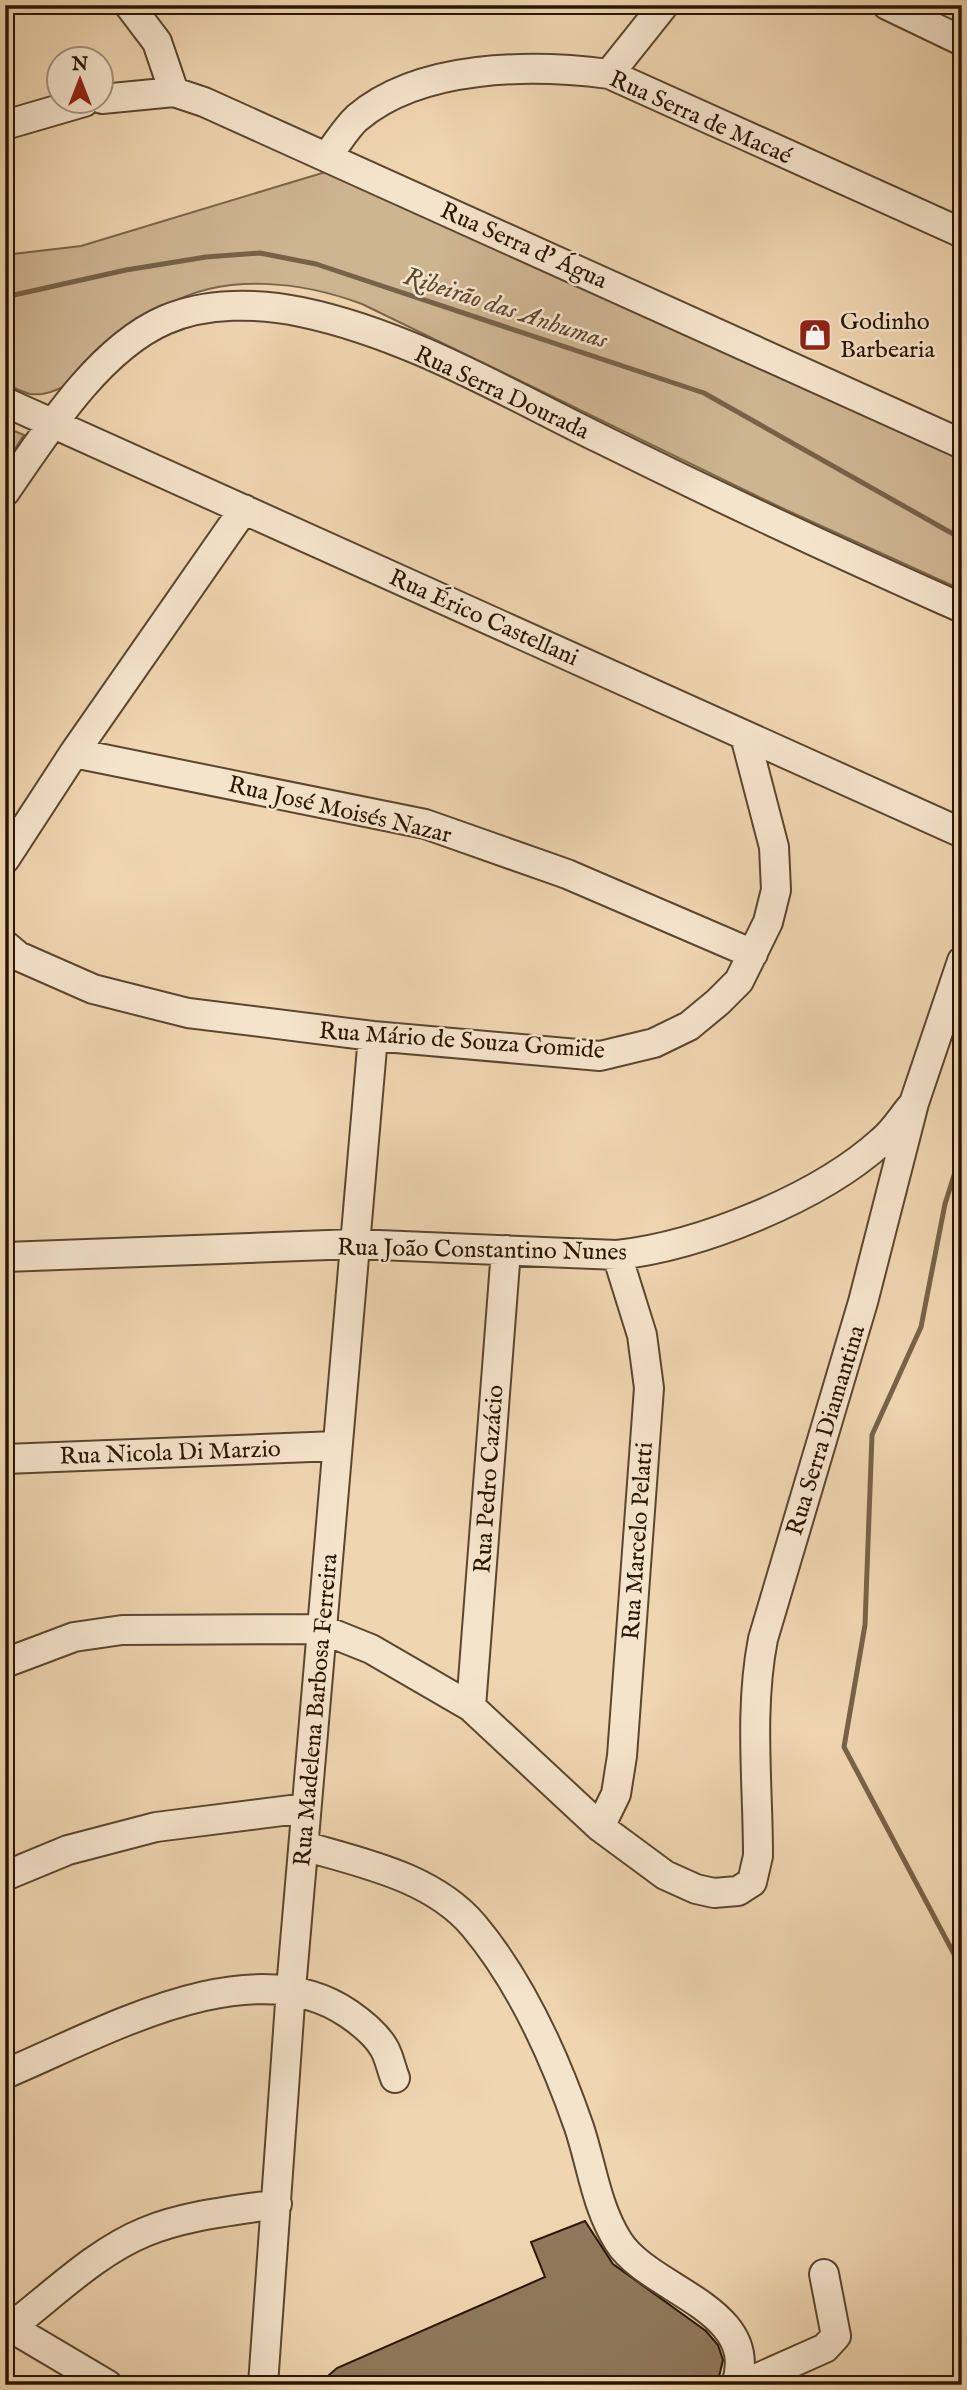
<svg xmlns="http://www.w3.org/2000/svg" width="967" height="2390" font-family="'IM FELL English',serif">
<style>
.green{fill:#ceb592;stroke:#7c664a;stroke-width:2}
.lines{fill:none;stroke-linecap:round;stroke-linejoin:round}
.stream{stroke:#786247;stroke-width:5}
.building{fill:#90795c;stroke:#2a1602;stroke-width:2}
.minor-casing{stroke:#5b462e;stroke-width:32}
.minor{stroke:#f5e4cc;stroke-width:28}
.labels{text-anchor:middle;stroke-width:5;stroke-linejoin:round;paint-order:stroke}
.street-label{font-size:24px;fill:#2a1602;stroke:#f5e4cc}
.poi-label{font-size:24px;fill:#2a1602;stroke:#f5e4cc;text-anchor:start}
.water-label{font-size:26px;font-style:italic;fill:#5e4830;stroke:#f5e4cc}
</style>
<rect width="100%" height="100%" fill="#efd5b0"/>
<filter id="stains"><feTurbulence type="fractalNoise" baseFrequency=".00286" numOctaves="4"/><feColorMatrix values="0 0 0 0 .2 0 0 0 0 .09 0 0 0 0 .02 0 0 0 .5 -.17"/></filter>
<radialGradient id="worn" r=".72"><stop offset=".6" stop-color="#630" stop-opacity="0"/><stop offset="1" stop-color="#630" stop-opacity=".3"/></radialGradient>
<!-- green -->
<path class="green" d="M332 170 962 450V590L784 509 362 304C303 282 225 272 168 305 131 327 75 400 30 394 22 392 13 387 5 384V255L81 246Z
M5 427 24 435 5 464Z"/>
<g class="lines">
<!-- stream -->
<path class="stream" d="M5 297 126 270 206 257 260 253 316 264 704 393 962 539
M962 1150 945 1204 921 1327 872 1435 865 1625 844 1747 962 1969"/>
</g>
<!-- building -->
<path class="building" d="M585 2221 613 2264 706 2331 718 2345 723 2360 717 2385H332L329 2375 337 2368 545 2277 531 2242Z"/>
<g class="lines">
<defs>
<path id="minor" d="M129 5 157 42 174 92
M887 5 962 41
M609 74 664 5
M102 99 174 92 204 102 962 444
M5 125 84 102
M327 156C337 144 346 128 357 118 420 64 532 64 609 74L962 233
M5 402 962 833
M5 492C45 434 98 349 165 320 206 302 259 303 301 312 407 334 505 392 601 439 720 498 840 554 962 608
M74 753 425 824 567 874 753 954
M5 859 74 753 244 509
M5 945 18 956 93 989 188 1013 373 1036 600 1056 654 1043 689 1026 718 1002 739 981 768 922 776 890 774 847 745 736
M5 1257 355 1244 617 1255C700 1246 819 1198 882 1141 893 1132 901 1119 910 1108
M5 1459 336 1446
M5 1663 74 1637 122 1630 321 1629 371 1649 471 1707 600 1827 665 1875 696 1889 714 1893 738 1891 752 1882 758 1856C758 1785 749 1710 763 1639L863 1302 914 1103 962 961
M471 1707 506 1250
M600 1827 616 1794 622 1756 649 1388 642 1335 617 1255
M304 1846C362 1863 433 1877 474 1926 521 1982 555 2058 579 2127 592 2166 596 2206 618 2241 649 2291 762 2308 736 2385
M5 1876 68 1850 156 1827 306 1808
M5 2074C101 2034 251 1946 349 2014 362 2023 376 2034 384 2048 389 2056 391 2068 395 2078
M5 2324 108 2385
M12 2326C54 2294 96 2252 145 2232 186 2215 233 2211 277 2204
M263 2385 291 1989 373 1036
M742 2385 825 2348 836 2336 824 2274"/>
</defs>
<!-- minor casing -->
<use href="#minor" class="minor-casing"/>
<!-- minor -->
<use href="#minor" class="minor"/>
</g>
<!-- icons -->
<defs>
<symbol id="shop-square" viewBox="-11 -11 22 22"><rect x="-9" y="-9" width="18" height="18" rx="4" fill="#8f2418" stroke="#f5e4cc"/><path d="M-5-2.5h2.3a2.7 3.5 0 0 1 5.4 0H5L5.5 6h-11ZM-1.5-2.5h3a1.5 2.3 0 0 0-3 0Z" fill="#fff"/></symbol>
</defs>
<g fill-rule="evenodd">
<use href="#shop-square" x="796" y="316" width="38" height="38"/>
</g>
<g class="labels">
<!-- street labels -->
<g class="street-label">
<text transform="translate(701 117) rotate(24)" y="8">Rua Serra de Macaé</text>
<text transform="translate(524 245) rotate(24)" y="8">Rua Serra d' Água</text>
<text transform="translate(502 392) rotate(25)" y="8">Rua Serra Dourada</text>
<text transform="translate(484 617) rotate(24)" y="8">Rua Érico Castellani</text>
<text transform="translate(340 809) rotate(13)" y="8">Rua José Moisés Nazar</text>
<text transform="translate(462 1040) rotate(4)" y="8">Rua Mário de Souza Gomide</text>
<text transform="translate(482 1249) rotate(1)" y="8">Rua João Constantino Nunes</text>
<text transform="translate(825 1430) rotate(-73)" y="8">Rua Serra Diamantina</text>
<text transform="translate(170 1452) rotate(-2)" y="8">Rua Nicola Di Marzio</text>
<text transform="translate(488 1479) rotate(-86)" y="8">Rua Pedro Cazácio</text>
<text transform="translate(637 1541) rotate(-86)" y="8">Rua Marcelo Pelatti</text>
<text transform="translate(315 1710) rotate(-85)" y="8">Rua Madelena Barbosa Ferreira</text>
</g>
<!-- poi labels -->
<g class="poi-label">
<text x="840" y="329">Godinho<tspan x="840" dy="28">Barbearia</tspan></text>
</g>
<!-- water labels -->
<g class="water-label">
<text transform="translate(506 307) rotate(18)" y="9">Ribeirão das Anhumas</text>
</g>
</g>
<!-- margin -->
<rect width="967" height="2390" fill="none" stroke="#efd5b0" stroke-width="28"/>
<rect x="7" y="7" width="953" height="2376" fill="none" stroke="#2a1602" stroke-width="3.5"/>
<rect x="14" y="14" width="939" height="2362" fill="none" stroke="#2a1602" stroke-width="2"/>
<!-- north arrow -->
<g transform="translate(80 80)"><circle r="33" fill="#f5e4cc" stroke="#a4927b" stroke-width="2"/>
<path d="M0-5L12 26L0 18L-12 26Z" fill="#8f2418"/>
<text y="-10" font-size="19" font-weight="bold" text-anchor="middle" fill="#2a1602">N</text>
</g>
<rect width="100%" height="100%" filter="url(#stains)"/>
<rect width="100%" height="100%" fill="url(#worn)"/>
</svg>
